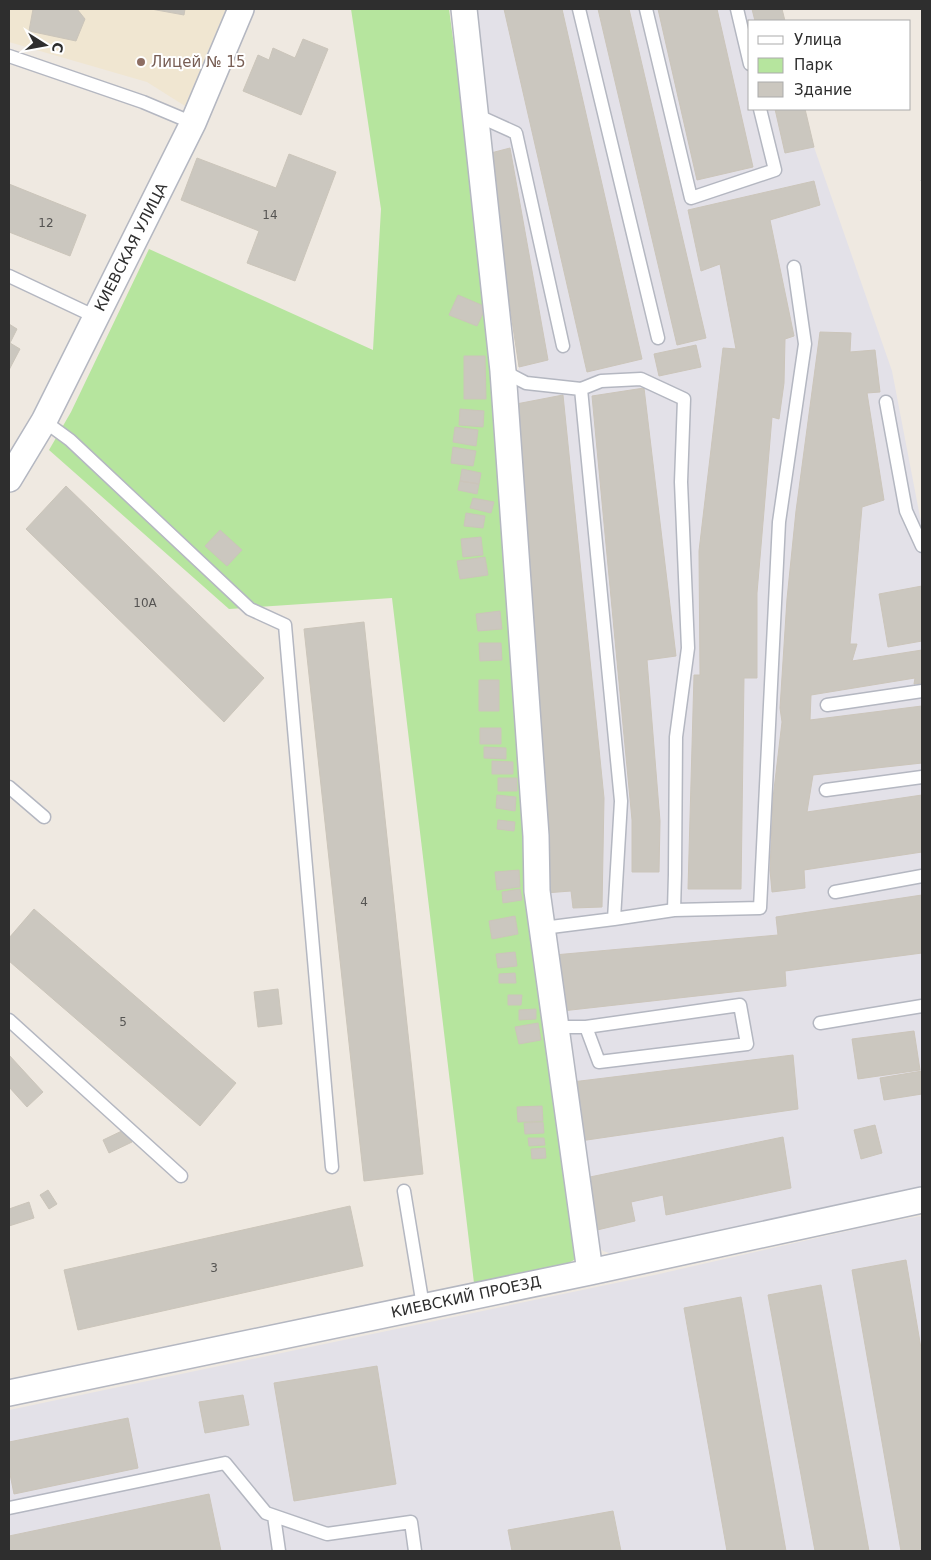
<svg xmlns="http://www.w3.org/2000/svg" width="931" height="1560" font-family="'DejaVu Sans',sans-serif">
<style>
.industrial{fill:#e3e1e8}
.education{fill:#f0e6d1}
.green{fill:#b6e59e}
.building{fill:#cbc7bf;stroke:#cbc5ba}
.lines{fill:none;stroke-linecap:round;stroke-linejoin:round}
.service-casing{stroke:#b4b7c1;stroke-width:15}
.minor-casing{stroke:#b4b7c1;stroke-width:28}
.path{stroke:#c9c9c9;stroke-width:3;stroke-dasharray:4 2.5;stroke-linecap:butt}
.service{stroke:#fff;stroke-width:12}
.minor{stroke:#fff;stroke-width:25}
.education-dot{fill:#8d6e63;stroke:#fff;stroke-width:2}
.labels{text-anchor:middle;stroke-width:4;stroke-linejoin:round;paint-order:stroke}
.number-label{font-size:12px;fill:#555452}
.education-label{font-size:15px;fill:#785e54;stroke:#fff;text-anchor:start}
.street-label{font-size:15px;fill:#2e2e2e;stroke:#fff}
</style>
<rect width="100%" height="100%" fill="#efe9e1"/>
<!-- industrial -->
<path class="industrial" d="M474 9H782L785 21H750V109H805L814 147 892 371 920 517 922 523V1188L609 1253 603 1251 596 1244 545 893 511 405 519 367 487 154Z
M922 1216V1551H9V1410L659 1274 887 1222Z"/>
<!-- education -->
<path class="education" d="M9 9H226L185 106 147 82 9 42Z"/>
<!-- green -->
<path class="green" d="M351 9H449L488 298 577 1247 574 1260 565 1265 474 1283 392 598 229 609 49 450 71 412 149 249 373 350 381 209Z"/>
<!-- building -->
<path class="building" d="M33 9H77L85 19 76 41 29 31Z
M151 9H185L184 15Z
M504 9H562L642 359 587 372Z
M598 9H629L706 338 677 345Z
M658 9H717L753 167 697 180Z
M752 9H782L785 21H755Z
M303 39 328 49 301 115 243 91 258 55 269 60 273 48 295 58Z
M775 109H805L814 147 785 153Z
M510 148 548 360 519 367 487 154Z
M289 154 336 172 295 281 247 263 259 231 181 200 197 158 276 188Z
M814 181 820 205 770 220 794 336 785 339 784 383 779 419 772 417 757 593V678H744L741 889H688L694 675H700L699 551 723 348 736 349 720 264 701 271 688 210Z
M9 184 86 215 70 256 9 232Z
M458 295 486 307 477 326 449 315Z
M9 324 17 329 10 343 20 349 9 370Z
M820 332 851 333 850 352 875 350 880 392 867 393 884 500 862 507 850 644H857L852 661 922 650V683L914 684 915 678 811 695 810 720 922 706V763L813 775 807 812 922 795V852L804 870 805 888 772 892 770 870 773 798 782 722 780 708 787 599 796 511Z
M696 345 701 367 659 376 654 354Z
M464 356H485L486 399H464Z
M644 388 676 656 647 660 660 821 659 872H632V820L592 396Z
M563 395 604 798 602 907 573 908 571 891 545 893 511 405Z
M460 409 484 411 483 427 459 425Z
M455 427 478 430 476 446 453 442Z
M453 447 476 451 473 466 451 463Z
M462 469 481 473 479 484 460 481Z
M460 481 479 484 477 494 458 490Z
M66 486 264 678 224 722 26 529Z
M473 498 494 502 491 513 470 508Z
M466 513 485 516 483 528 464 526Z
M220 530 242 550 227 566 205 546Z
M481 537 483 555 463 557 461 539Z
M485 557 488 575 460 579 457 561Z
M922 586V641L888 647 879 594Z
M500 611 502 629 478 631 476 614Z
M364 622 423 1174 364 1181 304 629Z
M479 643H501L502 660 480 661Z
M479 680H499V711H479Z
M480 728H501V744H480Z
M484 747 506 748V759L484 758Z
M492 761 513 762V774H492Z
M498 778H517V791H498Z
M497 795 516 797 515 811 496 808Z
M498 820 515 822 514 831 497 829Z
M519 870 520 887 497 890 495 872Z
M520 889 522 900 503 903 502 892Z
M922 895V953L785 971 786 986 562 1011 554 955 778 935 776 917Z
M34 909 236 1083 200 1126 9 961V938Z
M515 916 518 934 492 939 489 921Z
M515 952 517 966 498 968 496 954Z
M515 973 516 983H499V974Z
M278 989 282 1024 258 1027 254 992Z
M508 995H522L521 1005H508Z
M536 1009V1019L519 1020V1010Z
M538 1023 541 1040 519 1044 515 1027Z
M914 1031 920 1070 858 1079 852 1039Z
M9 1055 43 1092 27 1107 9 1087Z
M793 1055 798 1109 580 1141 572 1082Z
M922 1071V1094L884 1100 880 1078Z
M542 1106 543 1121 518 1122 517 1107Z
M543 1122 544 1133 525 1134 524 1123Z
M875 1125 882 1153 861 1159 854 1130Z
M126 1129 132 1142 109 1153 103 1140Z
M783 1137 791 1188 666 1215 663 1195 631 1202 635 1221 593 1231 585 1178Z
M528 1138H544L545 1145 529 1146Z
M545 1148 546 1158 532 1159 531 1149Z
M48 1190 57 1204 49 1209 40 1195Z
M29 1202 34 1218 9 1226V1209Z
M350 1206 363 1266 78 1330 64 1270Z
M906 1260 922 1354V1551H901L852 1270Z
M821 1285 869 1551H815L768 1295Z
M741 1297 786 1551H727L684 1308Z
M377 1366 396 1484 294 1501 274 1383Z
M243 1395 249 1425 205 1433 199 1402Z
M128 1418 138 1468 14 1494 9 1469V1442Z
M209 1494 221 1551H9V1536Z
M613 1511 621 1551H512L508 1530Z"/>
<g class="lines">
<defs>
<path id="service" d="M579 9 658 338
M646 9 691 198 775 170 760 109
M737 9 750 64
M9 56 143 102 193 123
M474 114 516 133 563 346
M9 276 96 317
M503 371 526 383 581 389 621 801 614 919 543 928
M581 389 601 381 641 379 684 399 681 482 688 648 676 737 675 874 674 910
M886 402 906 511 922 546
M44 421 70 440 250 609 285 625 332 1167
M827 705 922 691
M9 787 44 817
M826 790 922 777
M835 892 922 876
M614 919 674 910 760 908 779 522 805 344 794 267
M9 1020 181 1176
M820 1023 922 1006
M557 1027H586L740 1005 747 1044 599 1062 586 1027
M404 1191 423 1306
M9 1508 225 1463 266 1513 327 1534 411 1522 415 1551
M274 1516 279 1551"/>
<path id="minor" d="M464 9 503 371 536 836 537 891 590 1272
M9 479 44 421 193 123 241 9
M9 1393 590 1272 922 1200"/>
</defs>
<!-- service casing -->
<use href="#service" class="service-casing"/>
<!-- minor casing -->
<use href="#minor" class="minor-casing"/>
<!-- path -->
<path class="path" d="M922 180V181"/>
<!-- service -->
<use href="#service" class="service"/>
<!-- minor -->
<use href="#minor" class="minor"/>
</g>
<!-- markers -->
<circle class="education-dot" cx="141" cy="62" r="5"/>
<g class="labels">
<!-- number labels -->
<g class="number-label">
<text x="270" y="219">14</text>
<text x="46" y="227">12</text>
<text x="145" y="607">10А</text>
<text x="364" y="906">4</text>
<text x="123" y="1026">5</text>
<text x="214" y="1272">3</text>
</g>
<!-- education labels -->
<g class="education-label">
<text x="151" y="67">Лицей № 15</text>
</g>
<!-- street labels -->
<g class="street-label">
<text transform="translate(131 247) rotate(-63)" y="5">КИЕВСКАЯ УЛИЦА</text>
<text transform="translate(466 1297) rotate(-12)" y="5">КИЕВСКИЙ ПРОЕЗД</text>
</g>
</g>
<!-- border -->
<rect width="931" height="1560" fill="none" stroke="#2e2e2e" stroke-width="20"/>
<!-- legend -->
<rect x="748" y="20" width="162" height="90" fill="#ffffff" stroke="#ababab"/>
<rect x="758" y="36" width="25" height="8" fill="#ffffff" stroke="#ababab"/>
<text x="794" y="45" font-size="15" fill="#2e2e2e">Улица</text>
<rect x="758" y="58" width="25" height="15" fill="#b6e59e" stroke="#ababab"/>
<text x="794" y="70" font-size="15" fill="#2e2e2e">Парк</text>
<rect x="758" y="82" width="25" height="15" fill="#cbc7bf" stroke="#ababab"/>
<text x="794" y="95" font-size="15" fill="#2e2e2e">Здание</text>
<!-- north arrow -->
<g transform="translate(45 45) rotate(101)" stroke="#ffffff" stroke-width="4" paint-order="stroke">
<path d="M0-4L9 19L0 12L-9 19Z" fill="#2e2e2e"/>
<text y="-8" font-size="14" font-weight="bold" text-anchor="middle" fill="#2e2e2e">С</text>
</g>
</svg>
